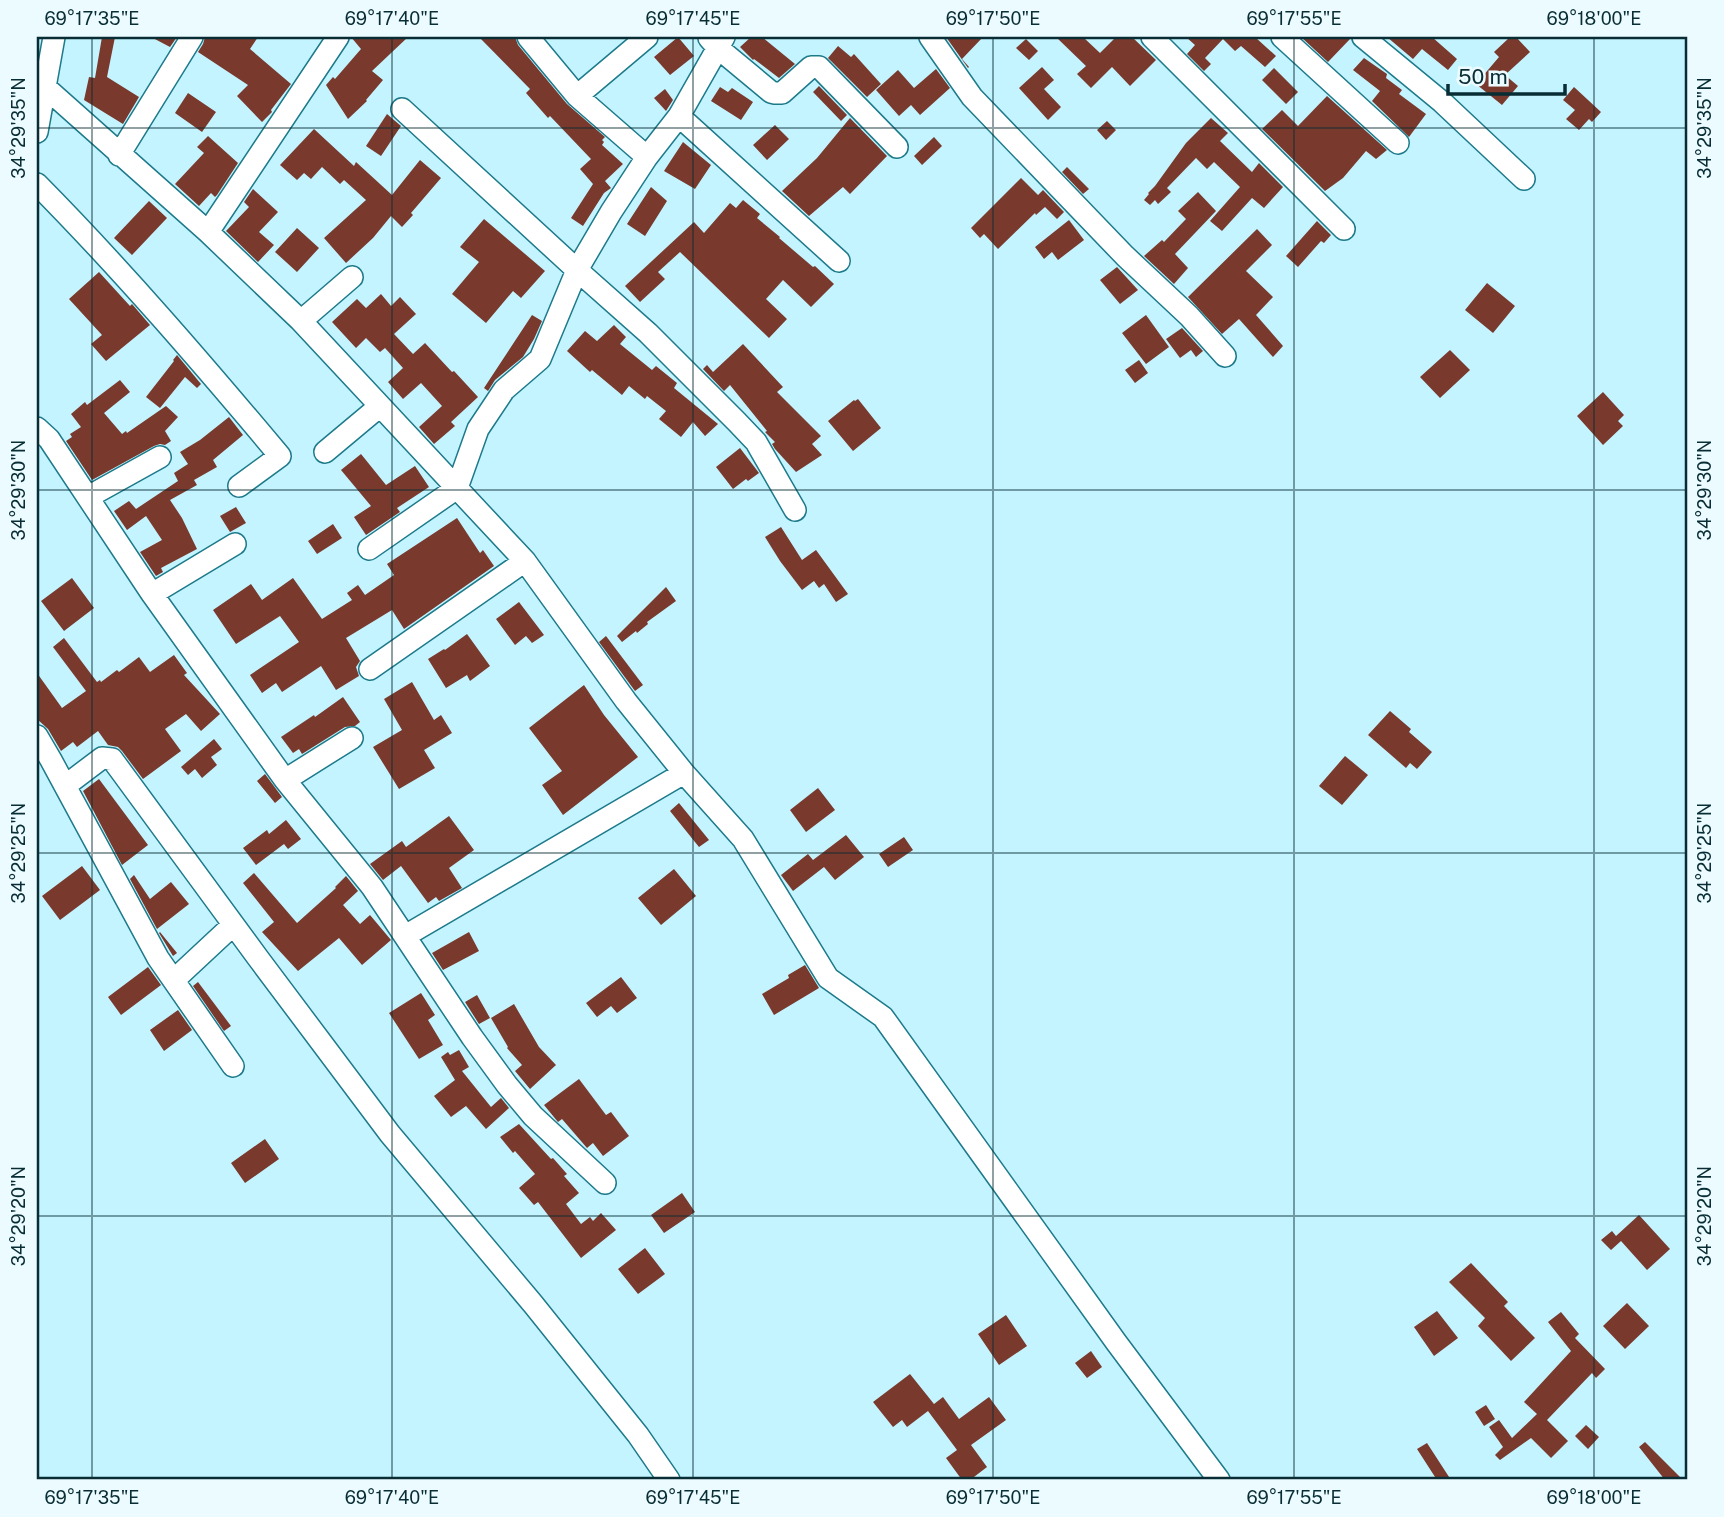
<svg xmlns="http://www.w3.org/2000/svg" width="1724" height="1517" font-family="'Public Sans',sans-serif">
<style>
.building{fill:#79392c}
.lines{fill:none;stroke-linecap:round;stroke-linejoin:round}
.minor-casing{stroke:#1d7a8a;stroke-width:24}
.minor{stroke:#fff;stroke-width:21}
.ticks{fill:none;stroke:#082d34;stroke-width:2;stroke-opacity:0.45}
.neatline{fill:none;stroke:#082d34;stroke-width:2.5}
.ticks-label{font-size:18px;text-anchor:middle;fill:#082d34}
</style>
<rect width="100%" height="100%" fill="#c4f4ff"/>
<!-- building -->
<path class="building" d="M102 37H115L107 77 139 97 123 124 84 100 89 77 95 78Z
M151 37H177L170 47Z
M205 37H258L250 49 291 84 271 110 272 112 262 122 237 96 248 85 198 52 203 44Z
M351 37H408L372 71 383 80 366 100 367 101 348 119 326 85 333 77 335 79 361 49Z
M479 37H515L518 45 567 104 605 137 602 140 604 142 602 145 623 164 605 181 611 188 604 193 583 226 571 218 593 184 580 169 591 159 550 116 548 118 526 93 530 89Z
M678 37 694 56 670 75 654 57Z
M751 37H762L795 64 779 78 754 59 753 60 740 47Z
M946 37H983L962 59 969 67 968 68Z
M1056 37H1083L1100 53 1116 37H1132L1156 60 1130 86 1112 67 1091 88 1077 74 1086 66Z
M1186 37H1255L1276 56 1265 67 1241 46 1235 51 1223 39 1205 58 1211 64 1204 71 1187 54 1195 45Z
M1301 37H1350V39L1328 62Z
M1387 37H1432L1457 59 1448 70 1422 49 1413 59Z
M1510 37H1516L1530 52 1505 75 1518 86 1502 105 1476 84 1499 57 1494 52Z
M1026 39 1038 51 1029 60 1016 48Z
M838 46 851 57 854 54 881 84 867 97 828 58Z
M1364 58 1387 74 1386 78 1402 90 1399 94 1426 114 1409 137 1372 101 1380 91 1353 70Z
M1042 67 1054 80 1044 89 1061 107 1048 120 1019 88Z
M1274 68 1298 92 1286 104 1262 80Z
M936 69 950 88 920 115 911 105 899 116 876 90 898 70 914 88Z
M819 86 847 115 841 121 813 92Z
M720 87 728 92 732 88 753 102 741 120 711 101Z
M1574 87 1601 112 1592 122 1589 119 1579 130 1566 119 1575 110 1563 100Z
M665 89 673 100 666 111 654 98Z
M188 93 216 112 202 132 175 113Z
M1327 96 1387 150 1376 159 1366 151 1343 178 1325 191 1262 129 1282 110 1298 126Z
M387 114 401 126 381 156 366 146Z
M850 118 887 156 850 194 843 187 809 216 782 191 817 158Z
M1211 118 1228 133 1220 141 1252 172 1259 163 1283 187 1264 208 1252 198 1222 231 1210 221 1240 187 1214 162 1207 169 1196 158 1167 188 1171 192 1158 204 1155 200 1150 205 1144 200 1149 194 1148 193 1155 186 1186 143Z
M1107 121 1116 130 1106 140 1097 130Z
M775 125 789 139 767 160 753 145Z
M314 129 354 166 356 162 392 195 420 160 441 178 411 213 413 215 402 227 391 216 373 238 346 263 324 238 366 200 344 180 340 184 322 167 311 179 304 173 297 180 280 165Z
M208 136 238 163 217 195 215 197 211 193 199 206 175 184 204 153 197 147Z
M934 137 942 146 922 165 914 156Z
M683 142 711 165 695 189 664 171Z
M1067 167 1089 189 1083 194 1062 172Z
M1021 178 1038 195 1043 190 1064 212 1057 219 1045 207 1036 215 1035 213 998 249 984 234 980 238 971 228Z
M651 187 667 201 645 236 627 224Z
M253 189 278 212 259 232 274 245 258 262 226 231 249 207 244 202Z
M1198 192 1216 211 1175 254 1188 268 1174 284 1144 256 1162 240 1164 242 1186 219 1178 211Z
M743 200 760 214 757 218 780 237 779 238 813 267 815 266 834 284 811 307 783 280 766 299 787 319 769 338 680 252 658 272 665 279 640 302 625 286 694 222 704 233 730 203 736 208Z
M149 201 167 218 132 255 114 238Z
M484 219 545 271 521 298 513 291 486 323 452 294 479 262 460 247Z
M1069 220 1084 240 1058 260 1052 252 1044 259 1035 247Z
M1317 221 1331 235 1324 243 1321 241 1298 267 1286 256Z
M297 228 319 248 297 272 275 252Z
M1257 229 1272 245 1246 271 1273 297 1256 315 1283 346 1273 357 1239 319 1222 334 1188 297Z
M1117 267 1138 290 1120 304 1100 280Z
M99 272 130 306 132 304 150 325 106 361 91 344 102 335 69 299Z
M1487 283 1515 306 1493 333 1465 310Z
M381 294 391 306 400 297 416 314 394 334 413 354 425 343 452 372 454 371 478 397 451 422 455 426 434 444 419 427 442 406 421 383 403 399 388 382 403 368 385 348 380 352 366 338 356 348 332 322 357 299 366 308Z
M532 315 542 321 534 339 523 357 495 380 488 391 484 388Z
M1146 315 1169 347 1146 364 1122 333Z
M614 325 626 337 620 344 652 370 656 366 677 383 674 388 718 424 705 436 693 422 681 437 659 419 666 411 647 396 645 399 629 386 622 395 592 370 590 372 567 351 585 331 597 341Z
M1182 328 1203 351 1196 357 1191 350 1180 358 1166 339Z
M743 344 783 387 777 392 821 436 812 444 822 455 796 472 775 449 772 444 775 442 765 432 767 431 730 385 724 391 703 369 707 365 713 372Z
M1450 350 1470 370 1440 398 1420 377Z
M177 355 201 384 197 388 185 377 160 408 146 397 174 361 173 360Z
M1139 360 1148 373 1135 383 1125 370Z
M120 380 130 392 104 413 122 434 126 431 127 433 166 406 178 417 165 431 171 441 165 445 160 444 154 446 92 480 66 441 72 437 70 434 81 427 71 414 85 402 87 405Z
M1603 392 1624 415 1618 421 1623 426 1603 445 1577 416Z
M858 399 881 428 853 451 828 421 854 400 855 401Z
M229 417 243 435 213 460 217 467 194 480 197 485 170 500 182 518 197 549 161 568 163 572 156 576 140 552 162 540 146 516 127 530 114 511 129 501 136 509 178 481 174 473 188 464 180 452 200 440Z
M740 448 759 473 748 481 746 479 733 489 716 467Z
M361 454 386 485 415 466 429 487 397 508 400 512 366 535 354 517 371 506 341 470Z
M236 507 246 523 230 532 220 516Z
M457 518 480 553 483 550 494 566 404 629 392 610 346 638 360 661 356 667 359 676 336 690 321 666 282 692 276 683 262 693 250 675 299 642 280 616 236 644 213 610 251 584 262 600 293 578 322 619 352 600 347 593 358 585 365 595 394 575 387 564Z
M333 524 342 538 317 554 308 541Z
M781 527 802 560 816 550 848 594 836 602 824 584 819 588 814 581 802 590 780 561 765 537Z
M72 578 94 608 64 631 41 601Z
M666 587 676 601 647 622 648 624 637 633 636 631 622 642 617 636Z
M519 602 544 635 532 643 526 636 515 645 496 619Z
M467 634 490 666 470 681 467 675 446 688 428 659 444 649 445 650Z
M606 636 643 685 635 691 599 642Z
M64 638 97 682 100 680 101 682 117 670 119 672 139 657 150 672 174 655 187 673 184 675 220 714 201 731 186 714 165 729 181 751 143 779 122 751 118 747 108 745 98 731 77 747 73 742 61 751 48 729 37 719V673L62 708 86 691 53 647Z
M412 682 434 720 441 715 452 733 424 750 435 768 399 789 373 747 402 730 384 699Z
M584 685 604 715 638 757 563 815 542 785 562 771 529 728Z
M343 697 360 722 355 726 345 727 302 754 299 749 293 753 281 737 314 715 315 717Z
M1390 711 1411 729 1409 732 1432 752 1417 769 1410 763 1406 768 1368 735Z
M214 739 222 749 211 757 217 765 202 778 195 769 188 775 181 767Z
M1345 756 1368 775 1342 805 1319 786Z
M265 774 282 797 275 803 257 781Z
M99 779 148 845 122 865 83 791Z
M818 788 835 810 806 832 790 810Z
M679 803 709 840 699 847 670 811Z
M449 816 474 850 449 868 462 888 439 901 436 897 428 903 401 866 383 880 370 864 402 841 406 847Z
M286 820 301 839 288 849 284 844 256 865 243 848 267 830 269 834Z
M846 835 864 857 835 880 824 867 793 891 781 875 808 854 813 860Z
M904 837 913 850 888 867 879 854Z
M82 866 100 890 60 920 42 896Z
M674 869 696 896 661 925 638 898Z
M254 873 297 923 336 888 335 887 346 876 358 891 343 905 360 924 370 915 391 940 362 965 339 938 298 971 262 932 274 922 243 883Z
M134 875 150 899 171 882 189 904 157 929 130 879Z
M160 932 177 953 173 956 159 933Z
M469 932 479 951 443 970 432 953Z
M805 965 819 988 774 1015 762 994 789 978 788 975Z
M148 967 161 985 121 1015 108 997Z
M621 977 637 998 617 1013 611 1006 597 1017 586 1003Z
M198 982 231 1026 224 1031 193 986Z
M421 993 435 1015 428 1020 443 1045 419 1059 389 1013Z
M477 995 490 1018 479 1024 465 1002Z
M514 1004 539 1047 556 1065 530 1089 515 1071 522 1065 507 1048 508 1047 491 1018Z
M178 1010 192 1030 164 1051 150 1030Z
M459 1050 469 1067 462 1071 491 1107 501 1098 509 1108 486 1129 466 1106 451 1117 434 1096 455 1080 441 1057 448 1052 450 1055Z
M579 1079 606 1115 611 1112 629 1136 603 1156 593 1143 587 1148 562 1119 558 1122 544 1105Z
M519 1124 551 1159 553 1158 567 1174 564 1176 579 1193 566 1204 581 1224 590 1217 593 1221 601 1213 616 1230 581 1258 538 1202 534 1205 519 1188 535 1174 515 1151 513 1153 500 1137Z
M265 1139 279 1159 245 1183 231 1163Z
M682 1193 695 1212 664 1233 651 1215Z
M1639 1215 1670 1249 1647 1270 1621 1241 1611 1250 1601 1240 1612 1231 1616 1236Z
M645 1248 665 1274 638 1294 618 1269Z
M1471 1263 1508 1302 1504 1306 1535 1338 1511 1361 1478 1326 1485 1318 1449 1282Z
M1627 1303 1649 1326 1625 1349 1603 1326Z
M1437 1311 1458 1338 1434 1356 1414 1327Z
M1561 1312 1579 1334 1575 1338 1605 1369 1596 1378 1592 1373 1547 1420 1568 1441 1551 1458 1531 1438 1500 1460 1495 1455 1503 1447 1489 1427 1499 1420 1512 1438 1537 1414 1524 1402 1571 1351 1548 1322Z
M1006 1315 1027 1346 999 1365 978 1334Z
M1091 1351 1102 1367 1087 1378 1075 1363Z
M910 1374 934 1404 943 1397 959 1419 989 1397 1006 1420 971 1445 987 1467 970 1480H962L946 1458 957 1450 928 1411 907 1427 902 1420 893 1427 873 1402Z
M1486 1405 1495 1419 1484 1426 1475 1412Z
M1586 1425 1599 1437 1588 1449 1575 1436Z
M1645 1442 1683 1480H1665L1639 1447Z
M1427 1443 1451 1480H1437L1417 1449Z"/>
<g class="lines">
<defs>
<path id="minor" d="M528 37 577 96 647 157
M930 37 972 97 1125 256 1189 316 1225 356
M1152 37 1344 229
M1282 37 1398 143
M1363 37 1442 102 1524 179
M709 38 718 48 771 92 775 93H782L811 67H819L897 147
M37 88 45 87 208 232 301 321 525 561 626 701 684 773 743 839 828 978 883 1017 1116 1342 1219 1480
M577 96 647 37
M402 109 577 270 648 333 737 422 756 442 795 510
M679 116 839 261
M37 132 54 37
M119 155 192 37
M37 184C122 270 202 363 280 456L239 486
M208 232 338 37
M301 321 352 277
M37 428 49 439 152 594 285 780 372 887 472 1037 507 1085 533 1116 605 1183
M325 452 380 406
M88 497 160 457
M369 549 457 488 478 429 504 390 540 359 577 270 611 212 647 157 679 116 724 37
M152 594 235 544
M370 669 525 561
M37 736 51 760 158 958 233 1066
M285 780 352 738
M65 786 102 758 112 759 258 958 390 1134 533 1304 638 1435 669 1480
M405 936 684 773
M174 980 233 925"/>
</defs>
<!-- minor casing -->
<use href="#minor" class="minor-casing"/>
<!-- minor -->
<use href="#minor" class="minor"/>
</g>
<!-- ticks -->
<path class="ticks" d="M92 37V1480M392 37V1480M693 37V1480M993 37V1480M1294 37V1480M1594 37V1480M37 128H1687M37 490H1687M37 853H1687M37 1216H1687"/>
<!-- border -->
<rect width="1724" height="1517" fill="none" stroke="#ecfbff" stroke-width="77"/>
<!-- scale -->
<path d="M1448 84v10h117v-10" fill="none" stroke="#082d34" stroke-width="3.5"/>
<text x="1458" y="84" font-size="21" fill="#082d34" stroke="#ecfbff" stroke-width="5" paint-order="stroke">50 m</text>
<rect x="38" y="38" width="1648" height="1440" class="neatline"/>
<g class="ticks-label">
<text x="92" y="25">69°17'35"E</text>
<text x="392" y="25">69°17'40"E</text>
<text x="693" y="25">69°17'45"E</text>
<text x="993" y="25">69°17'50"E</text>
<text x="1294" y="25">69°17'55"E</text>
<text x="1594" y="25">69°18'00"E</text>
<text transform="translate(19 128) rotate(-90)" y="6">34°29'35"N</text>
<text transform="translate(1705 128) rotate(-90)" y="6">34°29'35"N</text>
<text transform="translate(19 490) rotate(-90)" y="6">34°29'30"N</text>
<text transform="translate(1705 490) rotate(-90)" y="6">34°29'30"N</text>
<text transform="translate(19 853) rotate(-90)" y="6">34°29'25"N</text>
<text transform="translate(1705 853) rotate(-90)" y="6">34°29'25"N</text>
<text transform="translate(19 1216) rotate(-90)" y="6">34°29'20"N</text>
<text transform="translate(1705 1216) rotate(-90)" y="6">34°29'20"N</text>
<text x="92" y="1504">69°17'35"E</text>
<text x="392" y="1504">69°17'40"E</text>
<text x="693" y="1504">69°17'45"E</text>
<text x="993" y="1504">69°17'50"E</text>
<text x="1294" y="1504">69°17'55"E</text>
<text x="1594" y="1504">69°18'00"E</text>
</g>
</svg>
